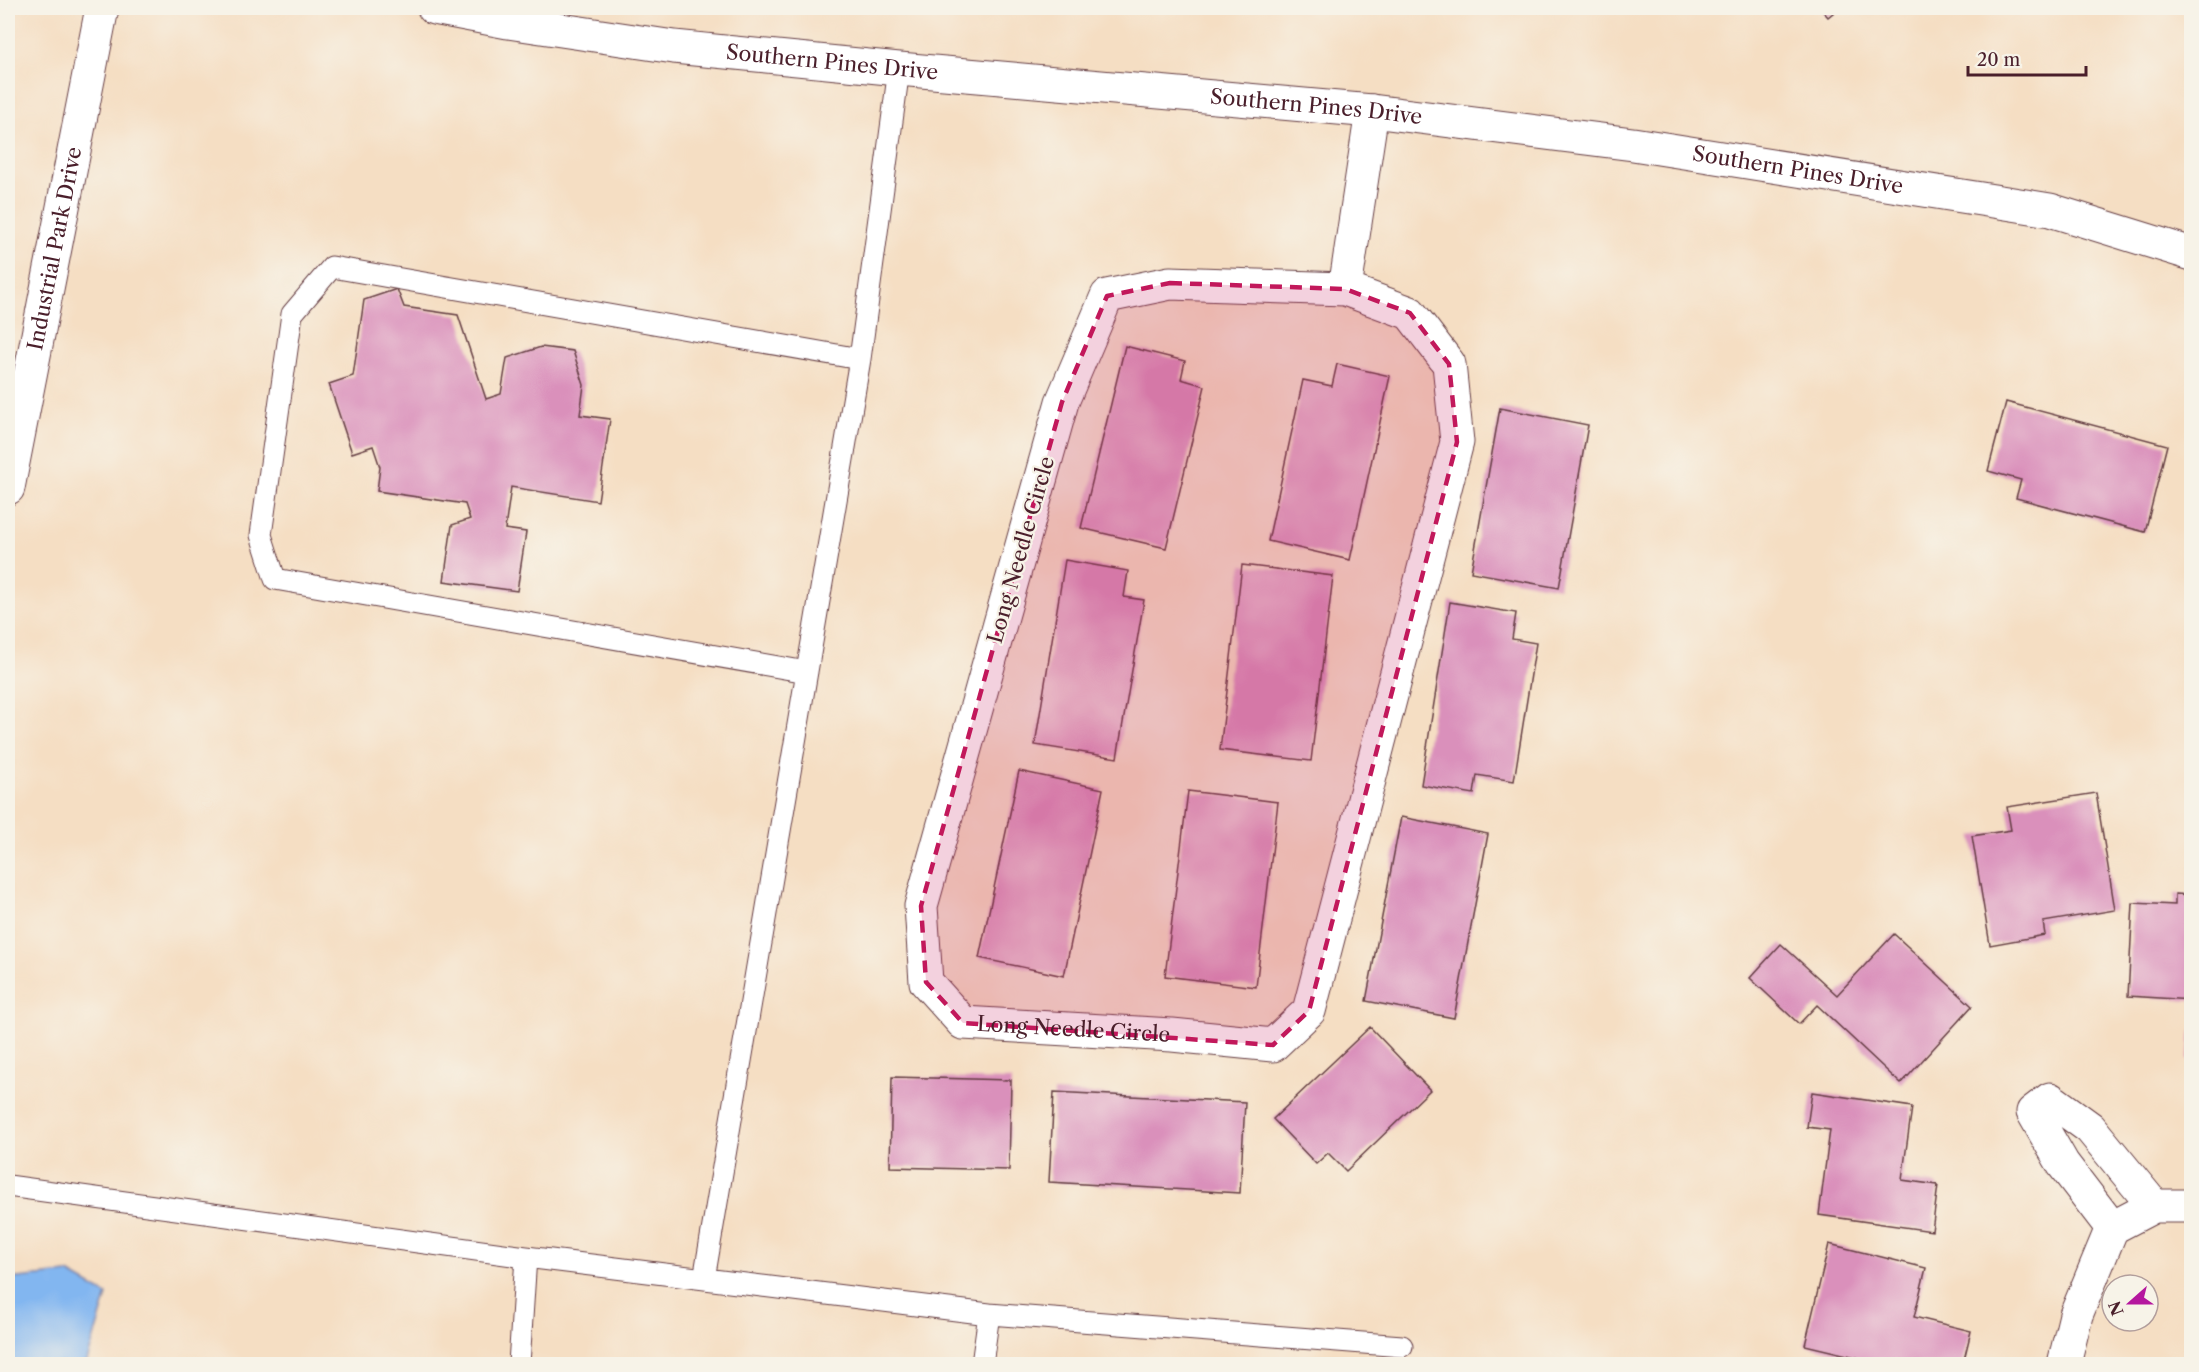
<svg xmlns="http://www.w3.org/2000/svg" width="2199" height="1372" font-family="'Libre Caslon Text',serif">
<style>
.water{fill:#82b6f0;stroke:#666a8e;stroke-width:1.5}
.building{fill:#da90bb}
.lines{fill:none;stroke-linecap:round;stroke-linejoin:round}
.service-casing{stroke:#643c42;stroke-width:23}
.minor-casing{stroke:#643c42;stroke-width:35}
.tertiary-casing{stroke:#643c42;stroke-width:35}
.service{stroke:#fff;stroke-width:21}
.minor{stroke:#fff;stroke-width:33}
.tertiary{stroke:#fff;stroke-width:33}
.marked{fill:#c2185b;fill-opacity:0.2;stroke:#c2185b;stroke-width:4.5;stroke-dasharray:12 8;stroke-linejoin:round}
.labels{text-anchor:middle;stroke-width:4.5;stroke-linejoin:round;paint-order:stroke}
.street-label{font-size:21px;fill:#4a1f2b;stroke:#f7f3e8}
</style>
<rect width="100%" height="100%" fill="#f7f3e8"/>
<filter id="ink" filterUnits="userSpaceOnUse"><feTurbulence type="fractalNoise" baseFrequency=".0167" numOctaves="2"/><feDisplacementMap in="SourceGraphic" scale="12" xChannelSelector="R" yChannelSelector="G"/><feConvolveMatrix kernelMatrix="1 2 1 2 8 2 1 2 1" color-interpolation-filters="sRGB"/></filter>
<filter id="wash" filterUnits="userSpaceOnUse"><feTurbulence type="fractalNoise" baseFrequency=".008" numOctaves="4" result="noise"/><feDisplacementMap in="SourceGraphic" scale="24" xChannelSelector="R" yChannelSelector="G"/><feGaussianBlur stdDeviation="1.35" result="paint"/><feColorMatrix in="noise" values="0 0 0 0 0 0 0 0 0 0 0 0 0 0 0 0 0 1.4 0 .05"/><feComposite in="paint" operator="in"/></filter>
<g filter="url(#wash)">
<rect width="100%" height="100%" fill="#f5dec3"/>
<!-- water -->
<path class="water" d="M68 1273 107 1295 86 1364H8V1279Z"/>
<g id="blocks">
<!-- building -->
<path class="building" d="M1820 8H1839L1828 17Z
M397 289 404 307 458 315 486 399 501 394 507 358 541 347 573 351 584 385 580 415 610 419 598 501 511 487 505 529 526 532 517 591 444 581 452 525 470 519 465 504 377 491 380 467 373 446 352 453 329 384 353 376 364 300Z
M1125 346 1185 361 1181 379 1205 386 1166 548 1081 528Z
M1337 364 1390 376 1350 560 1268 541 1303 380 1332 386Z
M2006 402 2167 445 2145 532 2016 498 2021 480 1988 471Z
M1500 408 1588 425 1559 588 1471 572Z
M1065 560 1128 571 1124 597 1144 600 1117 758 1035 745Z
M1242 565 1333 576 1311 761 1220 750Z
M1450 602 1516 613 1512 639 1536 643 1514 781 1477 775 1474 794 1421 785Z
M1019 771 1103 789 1064 976 979 958Z
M1188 791 1278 802 1256 987 1165 976Z
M2096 793 2115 910 2043 922 2045 935 1990 945 1972 836 2011 830 2007 807Z
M1401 817 1488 834 1454 1018 1366 1001Z
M2175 894 2192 895V1000L2128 996 2133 903 2175 905Z
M1894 934 1972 1006 1901 1084 1817 1005 1799 1024 1750 978 1781 944 1837 995Z
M1370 1027 1430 1090 1346 1171 1328 1153 1316 1164 1273 1119Z
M2190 1031H2192V1060H2188Z
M892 1077 1011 1080 1009 1170 890 1167Z
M1054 1092 1245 1102 1240 1193 1049 1182Z
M1812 1092 1912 1107 1902 1180 1938 1185 1932 1231 1819 1215 1830 1130 1807 1127Z
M1829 1244 1926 1268 1914 1317 1971 1331 1963 1364H1885L1805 1345Z"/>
</g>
</g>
<g filter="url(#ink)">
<use href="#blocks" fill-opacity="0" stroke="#643c42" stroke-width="1.5"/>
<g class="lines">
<defs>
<path id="service" d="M807 672 275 579 261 535 292 314 332 267 860 359
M8 1186 526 1257 989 1314 1402 1346
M704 1279 860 359 899 69
M519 1364 526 1257
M982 1364 989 1314"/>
<g id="minor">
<path id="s1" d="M434 8 508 22 674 47 899 69 1372 111 1633 144 2050 210 2192 254"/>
<path id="s2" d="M1345 289 1170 283 1107 296 1062 402 921 906 926 982 963 1023 1172 1035 1273 1045 1309 1011 1457 442 1449 364 1410 313 1345 289 1372 111"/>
<path d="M2112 1228 2063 1164 2033 1112 2050 1099 2090 1128 2154 1206"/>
<path d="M2064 1364 2076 1315 2112 1228 2154 1206H2192"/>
</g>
<g id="tertiary">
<path id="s3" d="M8 488 102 8"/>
</g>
</defs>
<!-- service casing -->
<use href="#service" class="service-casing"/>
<!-- minor casing -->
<use href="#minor" class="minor-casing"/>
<!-- tertiary casing -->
<use href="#tertiary" class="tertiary-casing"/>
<!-- service -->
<use href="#service" class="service"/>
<!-- minor -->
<use href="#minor" class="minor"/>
<!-- tertiary -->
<use href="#tertiary" class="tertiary"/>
</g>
</g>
<!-- marked area -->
<path class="marked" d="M1170 283 1345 289 1410 313 1449 364 1457 442 1309 1011 1273 1045 963 1023 926 982 921 906 1062 402 1107 296Z"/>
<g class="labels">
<!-- street labels -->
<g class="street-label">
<text dy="7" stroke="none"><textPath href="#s1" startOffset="402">Southern Pines Drive</textPath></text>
<text dy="7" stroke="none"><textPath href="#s1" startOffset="888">Southern Pines Drive</textPath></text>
<text dy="7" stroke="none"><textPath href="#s1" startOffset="1374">Southern Pines Drive</textPath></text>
<text dy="7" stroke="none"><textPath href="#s3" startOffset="244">Industrial Park Drive</textPath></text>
<text transform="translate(1021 550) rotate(-74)" y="7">Long Needle Circle</text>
<text dy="7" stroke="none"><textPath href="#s2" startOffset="1120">Long Needle Circle</textPath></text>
</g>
</g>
<!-- margin -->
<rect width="2199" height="1372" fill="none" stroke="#f7f3e8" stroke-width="30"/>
<!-- north arrow -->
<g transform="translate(2130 1303) rotate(249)"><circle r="28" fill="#f7f3e8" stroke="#b29e9c" stroke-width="1.5"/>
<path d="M0-4.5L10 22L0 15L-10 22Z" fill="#b5179e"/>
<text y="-9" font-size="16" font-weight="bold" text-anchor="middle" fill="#4a1f2b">N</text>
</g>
<!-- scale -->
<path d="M1968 66v9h118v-9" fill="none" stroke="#4a1f2b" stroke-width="3"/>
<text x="1977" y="66" font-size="18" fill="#4a1f2b" stroke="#f7f3e8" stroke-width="4.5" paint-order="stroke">20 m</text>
</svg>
